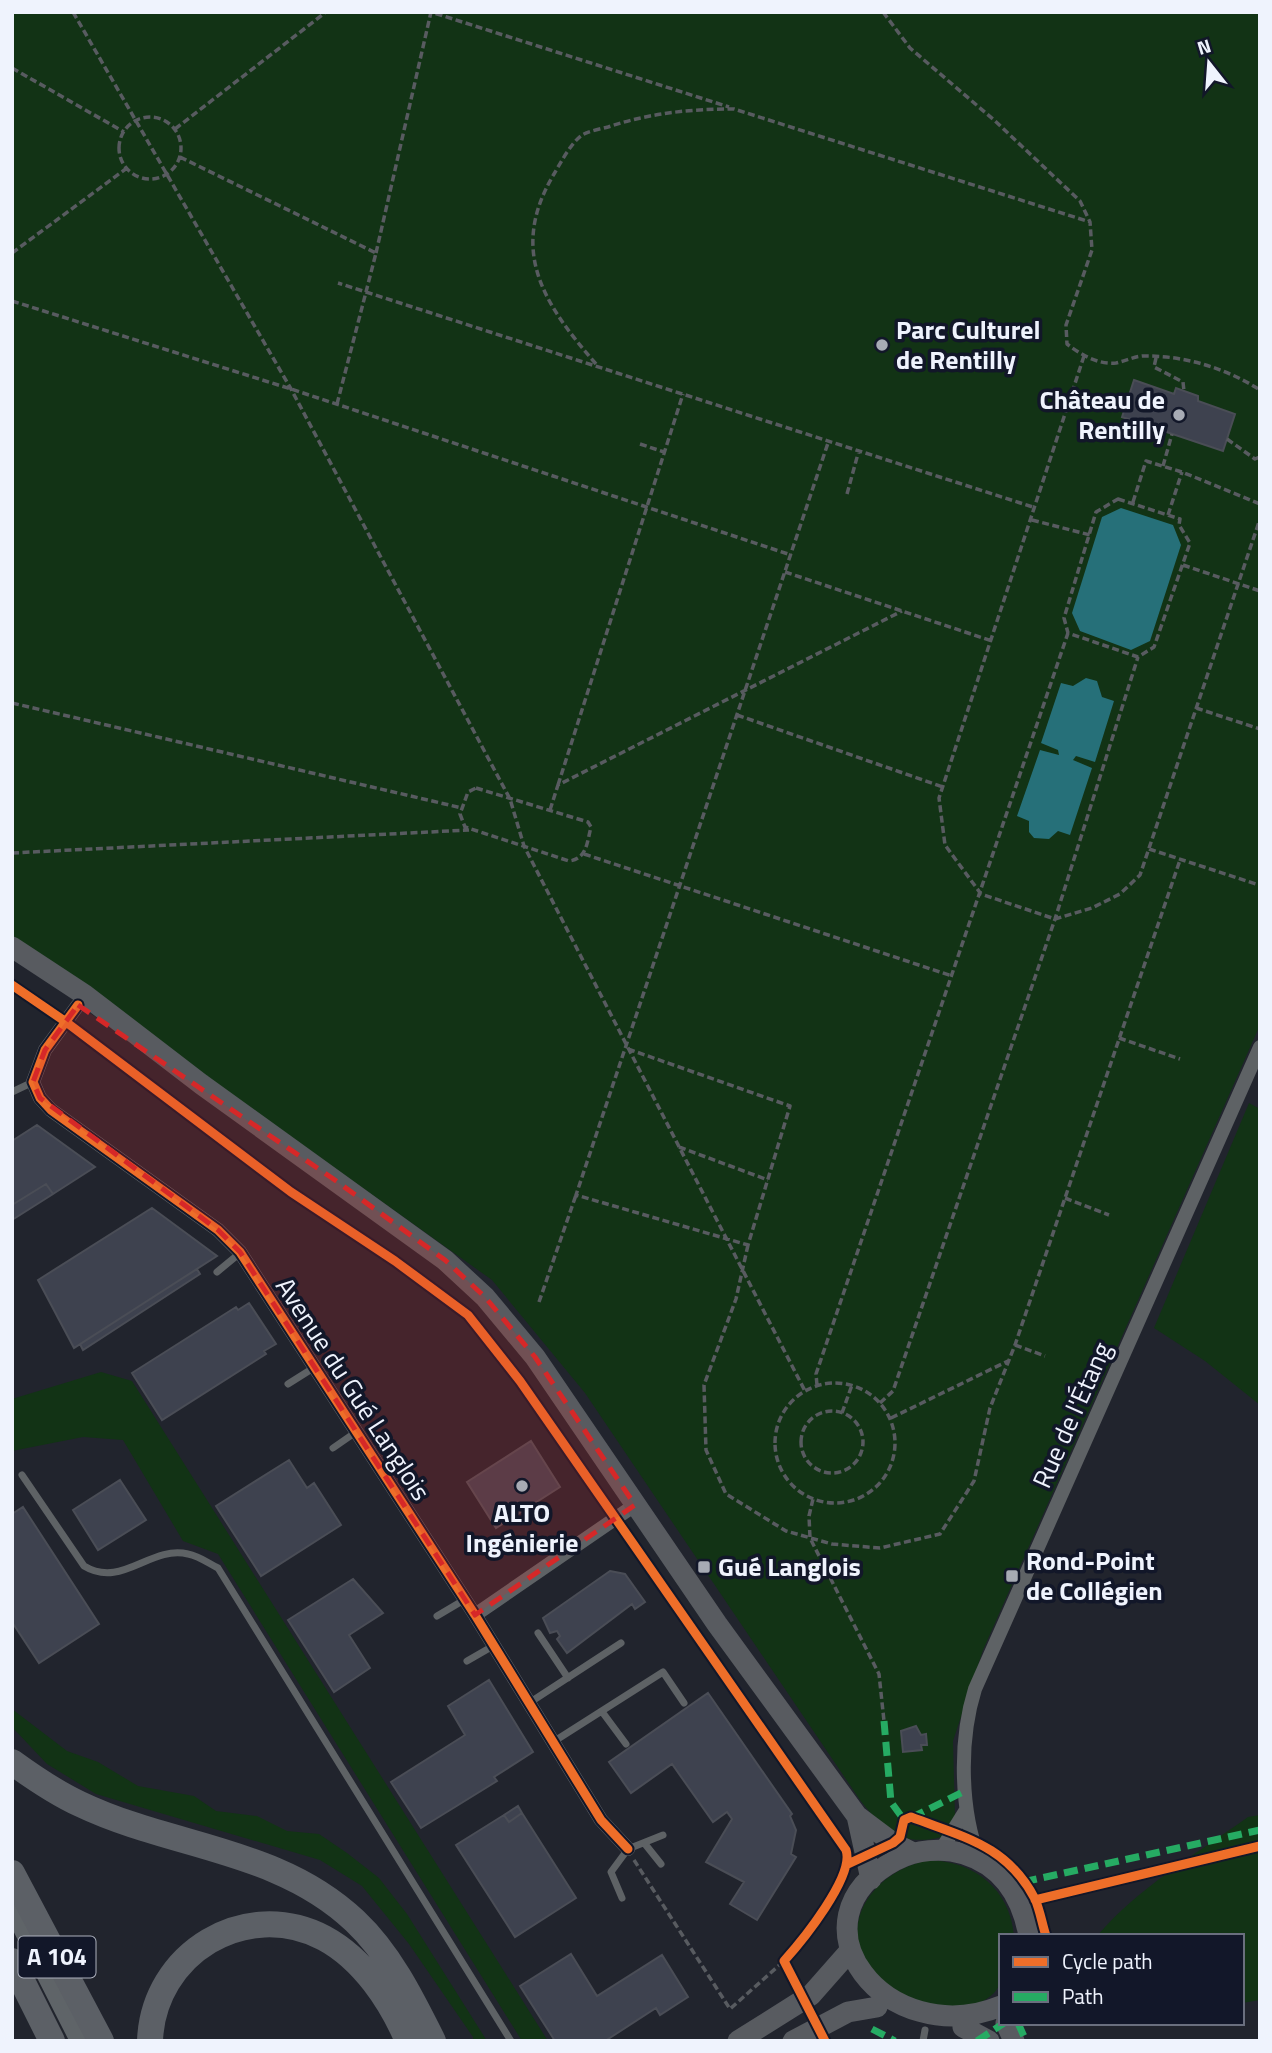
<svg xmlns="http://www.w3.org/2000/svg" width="1272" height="2053" font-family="'Titillium Web',sans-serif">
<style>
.green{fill:#123315}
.water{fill:#267079}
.building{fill:#3e424f;stroke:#4a4d56;stroke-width:2}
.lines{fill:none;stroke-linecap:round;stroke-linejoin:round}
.path{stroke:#585b60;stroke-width:3.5;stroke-dasharray:7 3.5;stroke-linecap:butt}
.lane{stroke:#5e6265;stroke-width:7}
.street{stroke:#5e6265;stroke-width:14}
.secondary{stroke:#585b60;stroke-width:21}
.primary{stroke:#5f6468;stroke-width:23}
.highway{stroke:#5c6066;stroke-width:26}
.quiet{stroke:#26ab63;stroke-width:7;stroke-dasharray:14 7;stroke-linecap:butt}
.cycleway-casing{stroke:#121729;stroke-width:13}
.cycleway{stroke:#ee6e29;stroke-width:9}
.marked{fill:#d62828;fill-opacity:0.2;stroke:#d62828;stroke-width:5;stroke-dasharray:14 9;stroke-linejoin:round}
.poi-dot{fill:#a7abb4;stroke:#121729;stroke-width:2.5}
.labels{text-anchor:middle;stroke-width:7;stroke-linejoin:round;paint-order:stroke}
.shield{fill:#121729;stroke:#adb1bd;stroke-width:2}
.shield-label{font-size:24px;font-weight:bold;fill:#eff3fd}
.poi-label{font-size:26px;font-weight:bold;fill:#eff3fd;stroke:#121729;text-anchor:start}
.street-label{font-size:26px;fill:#eff3fd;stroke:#121729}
</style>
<rect width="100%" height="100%" fill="#21242d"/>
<!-- green -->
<path class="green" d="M12 12H1260V1025L983 1650 953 1741 955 1817 942 1837C901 1847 884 1830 860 1800L585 1393 492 1280 12 938Z
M1249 1103 1260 1109V1405L1205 1361 1154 1328Z
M101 1372 132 1381 548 2041H522L218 1554 183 1541 123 1440 83 1437 12 1451V1399Z
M12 1709 67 1751 98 1762 138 1786 194 1796 216 1811 257 1816 287 1831 319 1834 347 1853 379 1878 407 1914 487 2041H473V2037L409 1944 362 1886 320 1860 96 1794 47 1764 12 1727Z
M1260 1815V2000L1242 2003V1936H1097C1138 1888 1196 1854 1248 1817Z
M930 1860C975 1862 1010 1889 1014 1936H1001C1001 1949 1004 1967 1001 1980 995 2007 951 2011 930 2017L862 1966C860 1955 857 1943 857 1933 858 1893 895 1866 930 1860Z"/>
<!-- water -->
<path class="water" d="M1121 508 1173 525 1181 545 1150 641 1131 650 1080 631 1072 613 1102 517Z
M1086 678 1097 681 1102 697 1114 701 1095 762 1076 756 1073 760 1092 768 1070 835 1058 831 1049 839 1034 838 1029 832V821L1017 816 1040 750 1059 755 1058 750 1041 743 1061 683 1073 686Z"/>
<!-- building -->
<path class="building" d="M1134 380 1174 394 1176 388 1198 396V401L1235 414 1223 451 1122 417Z
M37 1125 95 1167 53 1194 46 1184 12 1205V1141Z
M46 1184 53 1194 12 1220V1205Z
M152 1208 217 1256 74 1348 38 1280Z
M197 1269 200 1274 83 1350 80 1344Z
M249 1303 276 1344 264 1351 266 1354 162 1420 132 1373 236 1307 238 1310Z
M531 1441 560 1487 496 1528 467 1482Z
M289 1460 307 1488 314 1483 341 1525 261 1576 216 1506Z
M120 1480 146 1520 98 1550 73 1510Z
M23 1507 99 1624 39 1663 12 1622V1514Z
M610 1571 625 1574 645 1602 635 1609 632 1604 567 1653 557 1639 560 1636 557 1631 550 1633 543 1618Z
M353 1579 383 1613 349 1635 370 1668 334 1692 288 1620Z
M489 1680 533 1752 494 1777 497 1781 421 1828 391 1782 465 1735 448 1706Z
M708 1693 792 1814 790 1816 796 1830 791 1854 796 1857 757 1920 730 1904 744 1882 706 1862 732 1819 727 1812 713 1822 672 1764 631 1793 609 1762Z
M916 1726 921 1735 926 1734 927 1745H921L922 1750 903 1752 901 1731Z
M518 1806 522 1813 509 1822 504 1815Z
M522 1813 576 1898 515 1937 456 1845 504 1815 509 1822Z
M571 1954 597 1996 662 1955 688 1997 660 2015 656 2008 605 2041H555L520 1986Z"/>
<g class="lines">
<!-- path -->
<path class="path" d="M73 12 291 389 510 799 524 846 805 1391
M883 12 910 48 994 120 1080 201 1090 222 1092 250 1066 325 1067 344C1080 354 1098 365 1116 363 1125 361 1133 357 1142 356 1183 355 1226 368 1260 390
M12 68 124 132
M119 148a31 31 0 1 1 62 0a31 31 0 1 1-62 0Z
M175 129 326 12
M180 157 376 253 366 292 338 283
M12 253 127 168
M376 253 431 12 729 107
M12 301 291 389 791 555
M1084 356 939 798 945 845 981 894 1055 919 1092 908 1120 894 1140 875 1260 519
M1156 358 1154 367 1183 382 1184 391
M596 364C544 304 508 251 554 174 561 162 571 143 582 135 589 131 600 129 608 127 650 113 690 109 734 109L1090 222
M337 404 366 292 1036 508
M1227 439 1255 459 1260 457
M640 444 664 452
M1163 466 1172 434
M847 494 859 450
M1118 499 1180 519 1179 525 1190 543 1154 647 1138 657 1068 633 1064 618 1096 512Z
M1133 502 1146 461 1182 472 1260 504
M1168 515 1182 472
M1032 520 1090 535
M1183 565 1260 591
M785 572 992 641
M12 703 462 808
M1196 708 1260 729
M737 715 943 787
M558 785 683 394
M476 788 588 822 591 827C587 842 587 859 569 861L465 827 460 814 468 792Z
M550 810 558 785 902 611
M1149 849 1259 885
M12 853 469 830
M584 854 952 976
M1119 1038 1180 1059
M628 1049 790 1106 748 1245 576 1195 829 440
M679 1147 768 1180
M1065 1198 1109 1215
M748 1245 736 1299 704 1385 706 1450 726 1494 786 1531 832 1544 880 1548 940 1534 974 1481 990 1408 1015 1345 1180 860
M539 1302 576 1195
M1015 1345 1045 1356
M775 1443a60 60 0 1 1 120 0a60 60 0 1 1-120 0Z
M817 1385 816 1374 1068 633
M880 1403 893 1391 1055 919 1138 657
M801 1442a31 31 0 1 1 62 0a31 31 0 1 1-62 0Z
M842 1413 852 1385
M891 1418 1008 1361
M813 1499 809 1516 810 1538 879 1674 884 1721
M634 1860 730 2009 784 1961"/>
<!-- lane -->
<path class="lane" d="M12 1092 33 1082
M217 1272 240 1253
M288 1384 315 1367
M333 1448 356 1432
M22 1475 84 1566C122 1589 150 1545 188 1554 199 1556 208 1563 218 1568L511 2041
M437 1616 464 1600
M538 1633 568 1678
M467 1661 493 1646
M529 1703 621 1643
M603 1713 626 1744
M553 1742 663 1672 684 1703
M645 1844 661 1864
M622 1898 611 1872 628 1849 663 1835
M923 2041 925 2030"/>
<!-- street -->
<path class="street" d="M78 1005 45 1050 33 1082 40 1098 51 1110 218 1230 240 1252 475 1615 601 1820 628 1849
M475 1615 635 1505
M941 1850 966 1810
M979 1859C960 1809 959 1740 975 1689L1260 1047"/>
<!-- secondary -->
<path class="secondary" d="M12 947 85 995 201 1084 445 1260 485 1297 535 1357 717 1624 857 1816 893 1843 913 1853
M857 1816 871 1879
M1001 2006C886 2053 783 1920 896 1860 916 1850 942 1847 964 1854 1003 1866 1022 1897 1029 1936
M1006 2023 1014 2041
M963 2027 989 2041
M738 2041 811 1995 848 1953
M793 2041 848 2012 877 2007"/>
<!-- primary -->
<path class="primary" d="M12 1903 82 2041"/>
<!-- highway -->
<path class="highway" d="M12 1762C34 1778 56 1793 80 1804 172 1848 278 1848 355 1921 390 1954 412 1999 433 2041
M12 1873 101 2041
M12 1961 52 2041
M150 2041C153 1953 246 1897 324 1938 363 1959 391 2001 408 2041"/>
<!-- quiet -->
<path class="quiet" d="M884 1721 891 1802 904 1820 903 1825
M911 1818 967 1790
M1023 1882 1260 1830
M1018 2023 1026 2041
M872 2029 895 2041
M977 2041 1004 2023"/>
<defs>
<path id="cycleway" d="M12 985 66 1022 291 1192 395 1261 468 1315 520 1381 846 1850C855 1876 802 1941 784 1961L825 2041
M78 1005 45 1050 33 1082 40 1098 51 1110 218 1230 240 1252 475 1615 601 1820 628 1849
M848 1864 893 1843 900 1837 904 1820 911 1817C963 1837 1007 1845 1035 1899 1040 1910 1042 1924 1046 1936
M1035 1900 1260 1846"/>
</defs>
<!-- cycleway casing -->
<use href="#cycleway" class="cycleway-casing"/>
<!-- cycleway -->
<use href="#cycleway" class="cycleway"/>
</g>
<!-- marked area -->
<path class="marked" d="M78 1005 332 1178 445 1260 485 1297 535 1357 635 1505 475 1615 240 1252 218 1230 40 1098 33 1082 45 1050Z"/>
<!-- markers -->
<g class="poi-dot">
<circle cx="882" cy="345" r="7"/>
<circle cx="1179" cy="415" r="7"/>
<circle cx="522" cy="1486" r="7"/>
<rect x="697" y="1560" width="14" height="14" rx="3.5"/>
<rect x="1005" y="1569" width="14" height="14" rx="3.5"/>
</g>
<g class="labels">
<!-- shield labels -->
<rect class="shield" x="18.5" y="1936.5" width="77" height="41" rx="5"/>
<g class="shield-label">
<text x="57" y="1965">A 104</text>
</g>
<!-- poi labels -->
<g class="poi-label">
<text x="896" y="339">Parc Culturel<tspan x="896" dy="30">de Rentilly</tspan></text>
<text x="1165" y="409" text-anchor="end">Château de<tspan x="1165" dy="30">Rentilly</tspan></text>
<text x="522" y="1522" text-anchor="middle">ALTO<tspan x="522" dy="30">Ingénierie</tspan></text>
<text x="1026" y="1570">Rond-Point<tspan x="1026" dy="30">de Collégien</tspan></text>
<text x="718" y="1576">Gué Langlois</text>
</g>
<!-- street labels -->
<g class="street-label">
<text transform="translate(353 1389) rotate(57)" y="9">Avenue du Gué Langlois</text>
<text transform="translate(1072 1415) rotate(-66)" y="9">Rue de l'Étang</text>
</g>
</g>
<!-- border -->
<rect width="1272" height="2053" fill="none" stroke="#eff3fd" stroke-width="28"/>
<!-- legend -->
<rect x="999" y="1934" width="245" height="91" fill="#121729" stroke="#6a6f7e" stroke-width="2"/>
<rect x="1013" y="1957" width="35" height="10" fill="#ee6e29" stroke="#6a6f7e" stroke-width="2"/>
<text x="1062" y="1969" font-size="21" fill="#eff3fd">Cycle path</text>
<rect x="1013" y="1992" width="35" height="10" fill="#26ab63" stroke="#6a6f7e" stroke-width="2"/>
<text x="1062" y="2004" font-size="21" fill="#eff3fd">Path</text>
<!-- north arrow -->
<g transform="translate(1209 63) rotate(343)" stroke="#121729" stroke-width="5" paint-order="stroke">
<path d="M0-5L12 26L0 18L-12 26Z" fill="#eff3fd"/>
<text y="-10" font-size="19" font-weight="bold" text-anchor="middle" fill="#eff3fd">N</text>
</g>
</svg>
